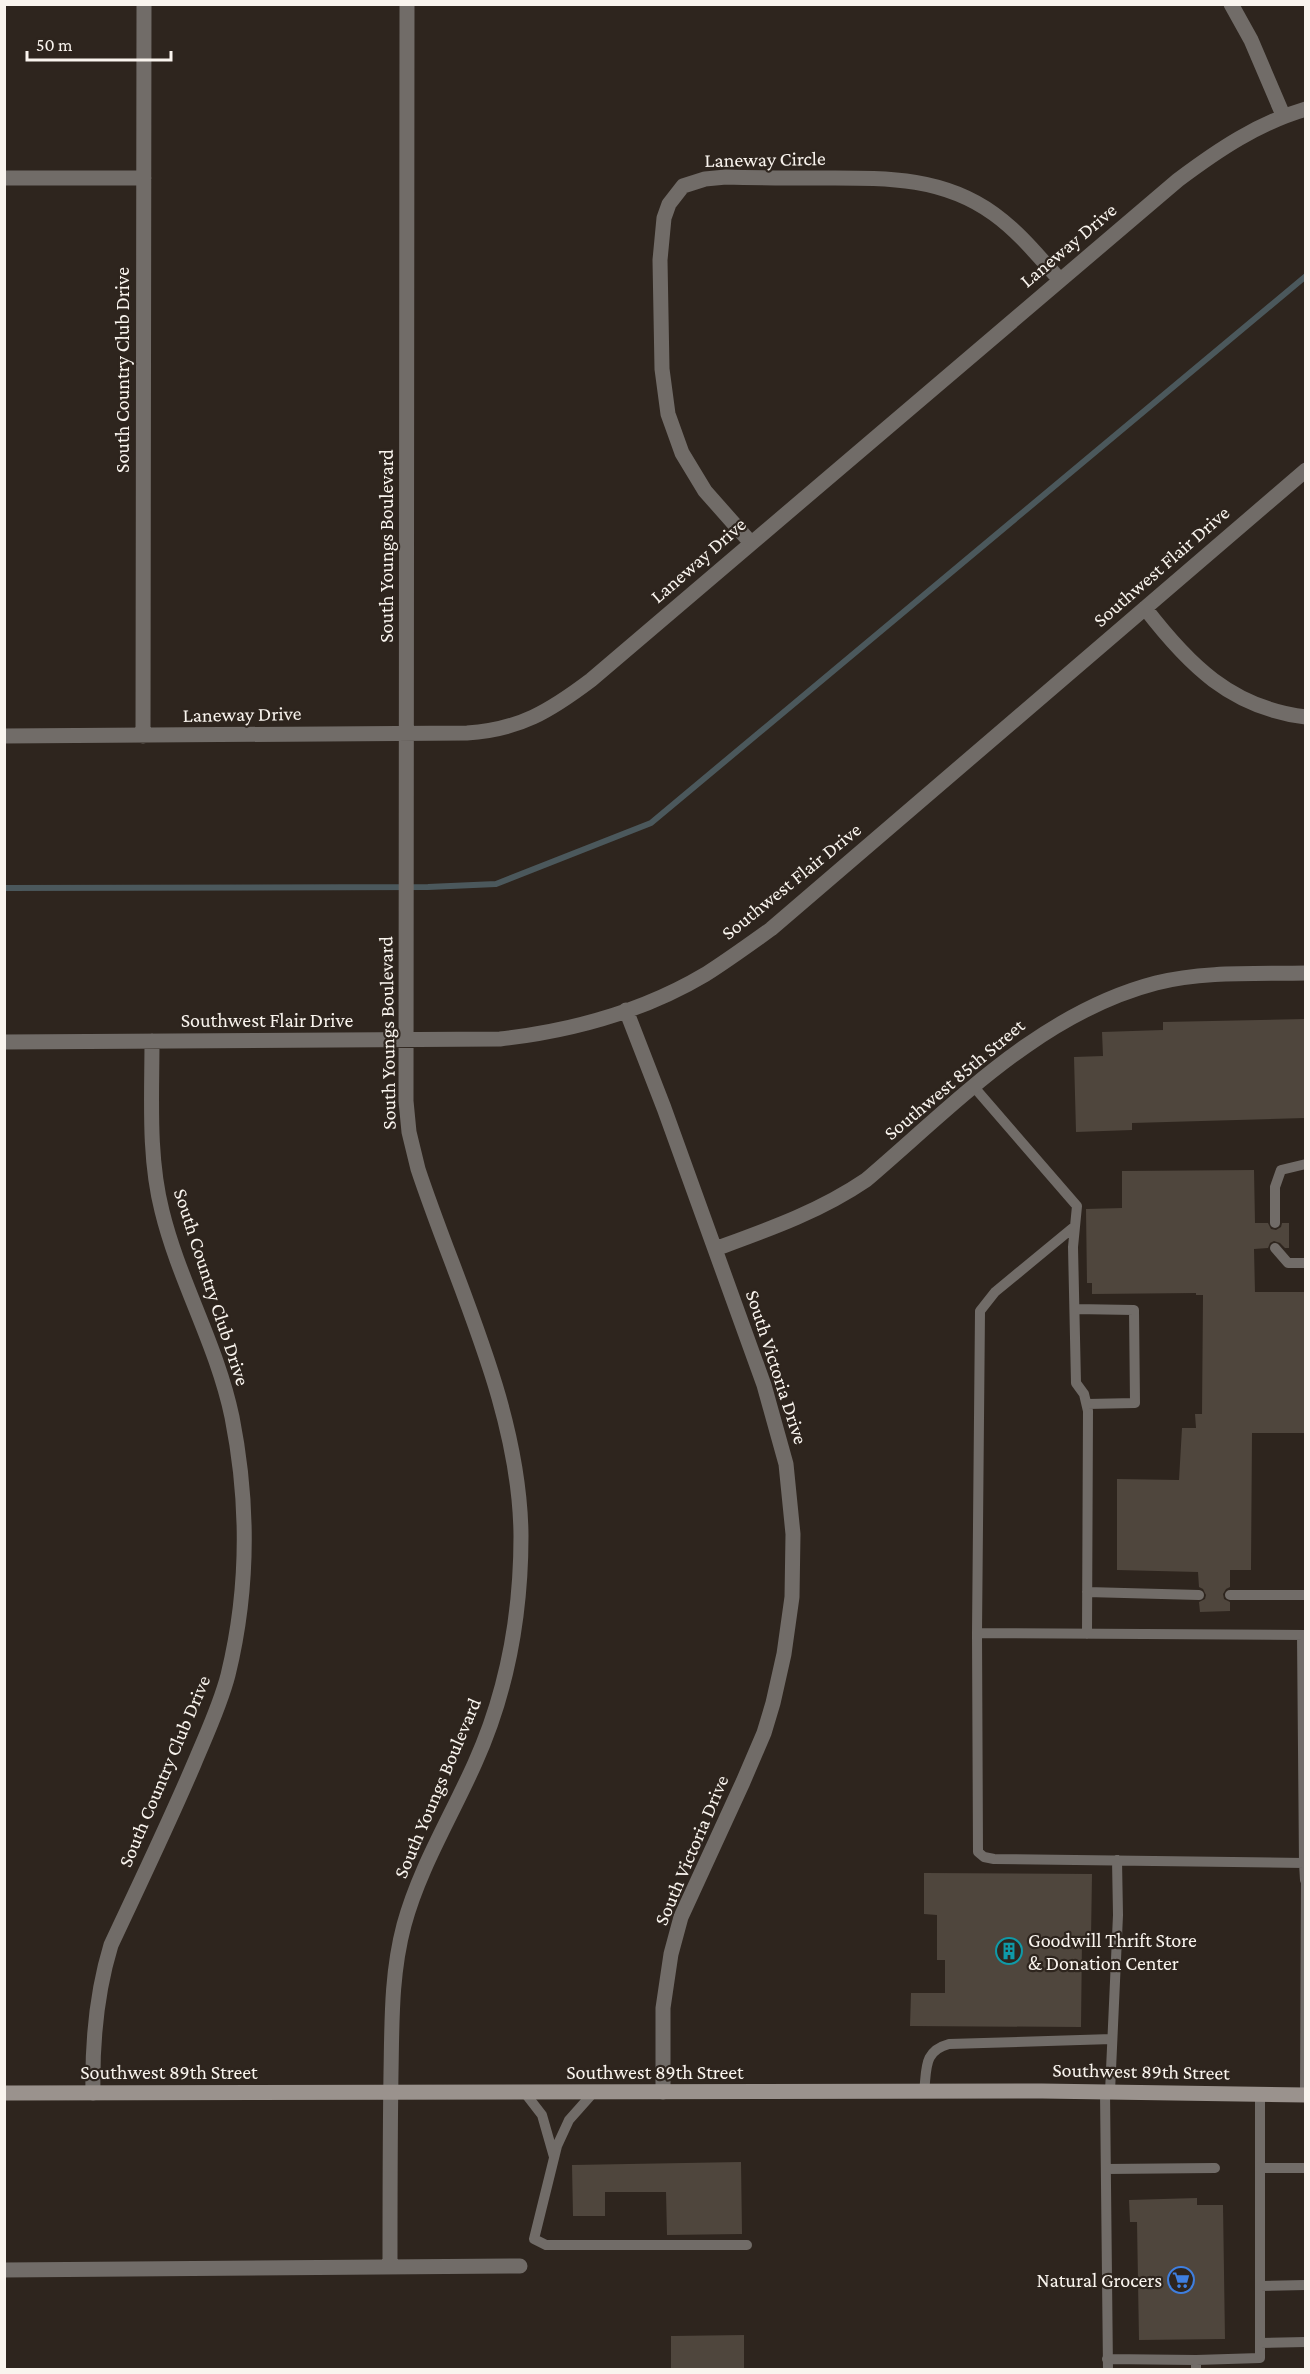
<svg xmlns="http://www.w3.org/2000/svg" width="1310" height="2374" font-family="'Crimson Pro',serif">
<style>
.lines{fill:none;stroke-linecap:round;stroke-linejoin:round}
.stream{stroke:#4b585c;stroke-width:6}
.building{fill:#4f463d}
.service{stroke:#716c68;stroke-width:10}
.minor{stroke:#716c68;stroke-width:15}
.secondary{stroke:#9a928d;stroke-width:15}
.labels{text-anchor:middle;stroke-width:4.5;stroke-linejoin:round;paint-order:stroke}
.street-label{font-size:20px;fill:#f9f4ee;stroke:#2e251e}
.poi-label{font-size:20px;fill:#f9f4ee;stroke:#2e251e;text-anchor:start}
</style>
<rect width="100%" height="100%" fill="#2e251e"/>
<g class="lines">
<!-- stream -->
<path class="stream" d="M4 888 428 887 496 884 651 823 1306 276"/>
</g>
<!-- building -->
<path class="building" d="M1305 1019V1118L1132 1123V1130L1076 1132 1074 1057 1103 1056 1102 1032 1163 1030V1022Z
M1254 1170 1255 1223H1268L1271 1229 1276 1230 1281 1227 1282 1223H1289V1248H1285L1280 1243 1274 1241 1270 1243 1268 1248 1254 1249 1255 1292H1305V1433H1252L1251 1570H1230V1587L1226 1589 1223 1594 1224 1599 1230 1602V1611L1200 1612 1199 1602 1205 1599 1206 1595 1203 1589 1199 1587 1198 1572 1117 1570V1479L1179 1480 1182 1428H1196L1195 1414H1202L1203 1295H1196V1293L1092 1294V1283H1087L1086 1209 1122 1208V1171Z
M924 1873 1092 1874 1091 1938H1082L1081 2027 910 2026 911 1993H945V1960H937V1915L924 1914Z
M741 2162 742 2234 667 2235 666 2192H605V2216H573L572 2165Z
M1197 2198V2205H1223L1225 2339 1139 2340 1137 2222H1130L1129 2200Z
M744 2335V2370H671V2336Z"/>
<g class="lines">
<!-- service -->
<path class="service" d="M974 1087 1077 1206 1073 1247 1076 1383 1084 1394 1088 1411 1087 1634
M1275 1223V1187L1281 1170 1306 1164
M1275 1248 1288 1263H1306
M1075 1309 1134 1310 1135 1403 1087 1404
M1087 1592 1199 1595
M1230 1595H1306
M977 1633 980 1311 995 1292 1075 1226
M1302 1635 1304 1863
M1305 1880 1304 1863 994 1859 984 1857 978 1852 977 1633 1306 1635
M924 2092C927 2069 923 2051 949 2044L1112 2039
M1105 2092 1108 2370
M1110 2092 1118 1915 1117 1860
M525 2093 542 2115 554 2157
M593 2093 569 2120 557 2146 534 2239 546 2245H747
M1260 2095V2343L1306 2342
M1305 2095 1306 1880
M1260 2168H1306
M1106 2169 1215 2168
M1260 2286 1306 2285
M1107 2359 1196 2360
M1196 2370V2360L1260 2358V2343"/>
<!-- minor -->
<path class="minor" d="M1231 4 1251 40 1283 115
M4 178H144
M751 543 705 491 682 453 668 414 662 369 660 260 664 218 669 204 683 186 705 179 726 177C758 178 790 178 822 178 883 178 942 176 994 214 1019 232 1039 257 1059 279
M1145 608C1188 664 1231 708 1306 717
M4 736 467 733C519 730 550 711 591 680L1178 180C1218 150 1258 123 1306 109
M143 736 144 4
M626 1010 664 1108 764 1385 786 1464 793 1534 792 1597 784 1654 773 1703 764 1733 743 1782 681 1917 671 1954 663 2008V2092
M4 1042 500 1039C571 1031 644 1011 706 974 728 960 750 944 771 929L1306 470
M715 1249C767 1230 819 1212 866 1180 954 1105 1040 1013 1156 983 1204 971 1257 974 1306 973
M93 2093C92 2042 96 1994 111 1945 139 1885 168 1825 194 1764 206 1735 220 1706 228 1675 249 1589 249 1503 232 1417 217 1345 179 1281 162 1211 148 1156 152 1097 152 1041
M390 2267C390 2202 390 2137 391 2073 392 2022 391 1974 404 1925 419 1869 451 1817 475 1763 507 1692 521 1614 521 1536 520 1409 457 1287 418 1169L409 1132 406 1101 407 4
M4 2270 520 2266"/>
<!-- secondary -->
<path class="secondary" d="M4 2093 1042 2091 1306 2095"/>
</g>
<!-- icons -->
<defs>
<symbol id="building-ring" viewBox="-11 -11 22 22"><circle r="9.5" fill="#2e251e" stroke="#0f9aa8" stroke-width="1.5"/><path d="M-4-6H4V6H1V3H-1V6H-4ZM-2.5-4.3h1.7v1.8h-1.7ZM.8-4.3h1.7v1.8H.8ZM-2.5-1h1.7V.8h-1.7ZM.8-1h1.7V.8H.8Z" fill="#0f9aa8"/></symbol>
<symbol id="supermarket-ring" viewBox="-11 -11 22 22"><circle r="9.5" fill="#2e251e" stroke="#3f7fe0" stroke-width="1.5"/><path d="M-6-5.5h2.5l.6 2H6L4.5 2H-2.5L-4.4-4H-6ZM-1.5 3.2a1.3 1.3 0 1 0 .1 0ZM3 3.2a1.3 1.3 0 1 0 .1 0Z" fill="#3f7fe0"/></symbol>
</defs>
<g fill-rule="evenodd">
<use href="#building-ring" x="994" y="1936" width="30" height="30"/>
<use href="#supermarket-ring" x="1166" y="2265" width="30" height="30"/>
</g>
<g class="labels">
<!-- street labels -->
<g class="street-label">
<text transform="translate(765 159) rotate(-1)" y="7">Laneway Circle</text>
<text transform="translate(1068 245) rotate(-40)" y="7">Laneway Drive</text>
<text transform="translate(122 370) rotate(-90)" y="7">South Country Club Drive</text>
<text transform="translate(386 546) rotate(-90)" y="7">South Youngs Boulevard</text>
<text transform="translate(698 560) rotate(-41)" y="7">Laneway Drive</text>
<text transform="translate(1161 566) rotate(-41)" y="7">Southwest Flair Drive</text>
<text transform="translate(242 714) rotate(-1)" y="7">Laneway Drive</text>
<text transform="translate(791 881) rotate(-39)" y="7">Southwest Flair Drive</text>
<text x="267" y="1027">Southwest Flair Drive</text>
<text transform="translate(387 1033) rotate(-91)" y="7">South Youngs Boulevard</text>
<text transform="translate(954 1079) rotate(-40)" y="7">Southwest 85th Street</text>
<text transform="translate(212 1287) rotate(72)" y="7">South Country Club Drive</text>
<text transform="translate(777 1367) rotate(72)" y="7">South Victoria Drive</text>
<text transform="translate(164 1771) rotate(-67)" y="7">South Country Club Drive</text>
<text transform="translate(437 1788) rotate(-67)" y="7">South Youngs Boulevard</text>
<text transform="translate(691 1850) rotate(-67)" y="7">South Victoria Drive</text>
<text transform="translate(1141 2071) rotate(1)" y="7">Southwest 89th Street</text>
<text x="169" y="2079">Southwest 89th Street</text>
<text x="655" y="2079">Southwest 89th Street</text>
</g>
<!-- poi labels -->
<g class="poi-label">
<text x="1028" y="1947">Goodwill Thrift Store<tspan x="1028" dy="23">&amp; Donation Center</tspan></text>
<text x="1162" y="2287" text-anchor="end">Natural Grocers</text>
</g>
</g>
<!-- border -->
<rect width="1310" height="2374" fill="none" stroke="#f9f4ee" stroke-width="12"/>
<!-- scale -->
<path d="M27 51v9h144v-9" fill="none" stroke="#f9f4ee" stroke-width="3"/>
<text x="36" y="51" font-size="18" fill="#f9f4ee" stroke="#2e251e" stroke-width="4.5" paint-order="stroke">50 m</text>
</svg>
